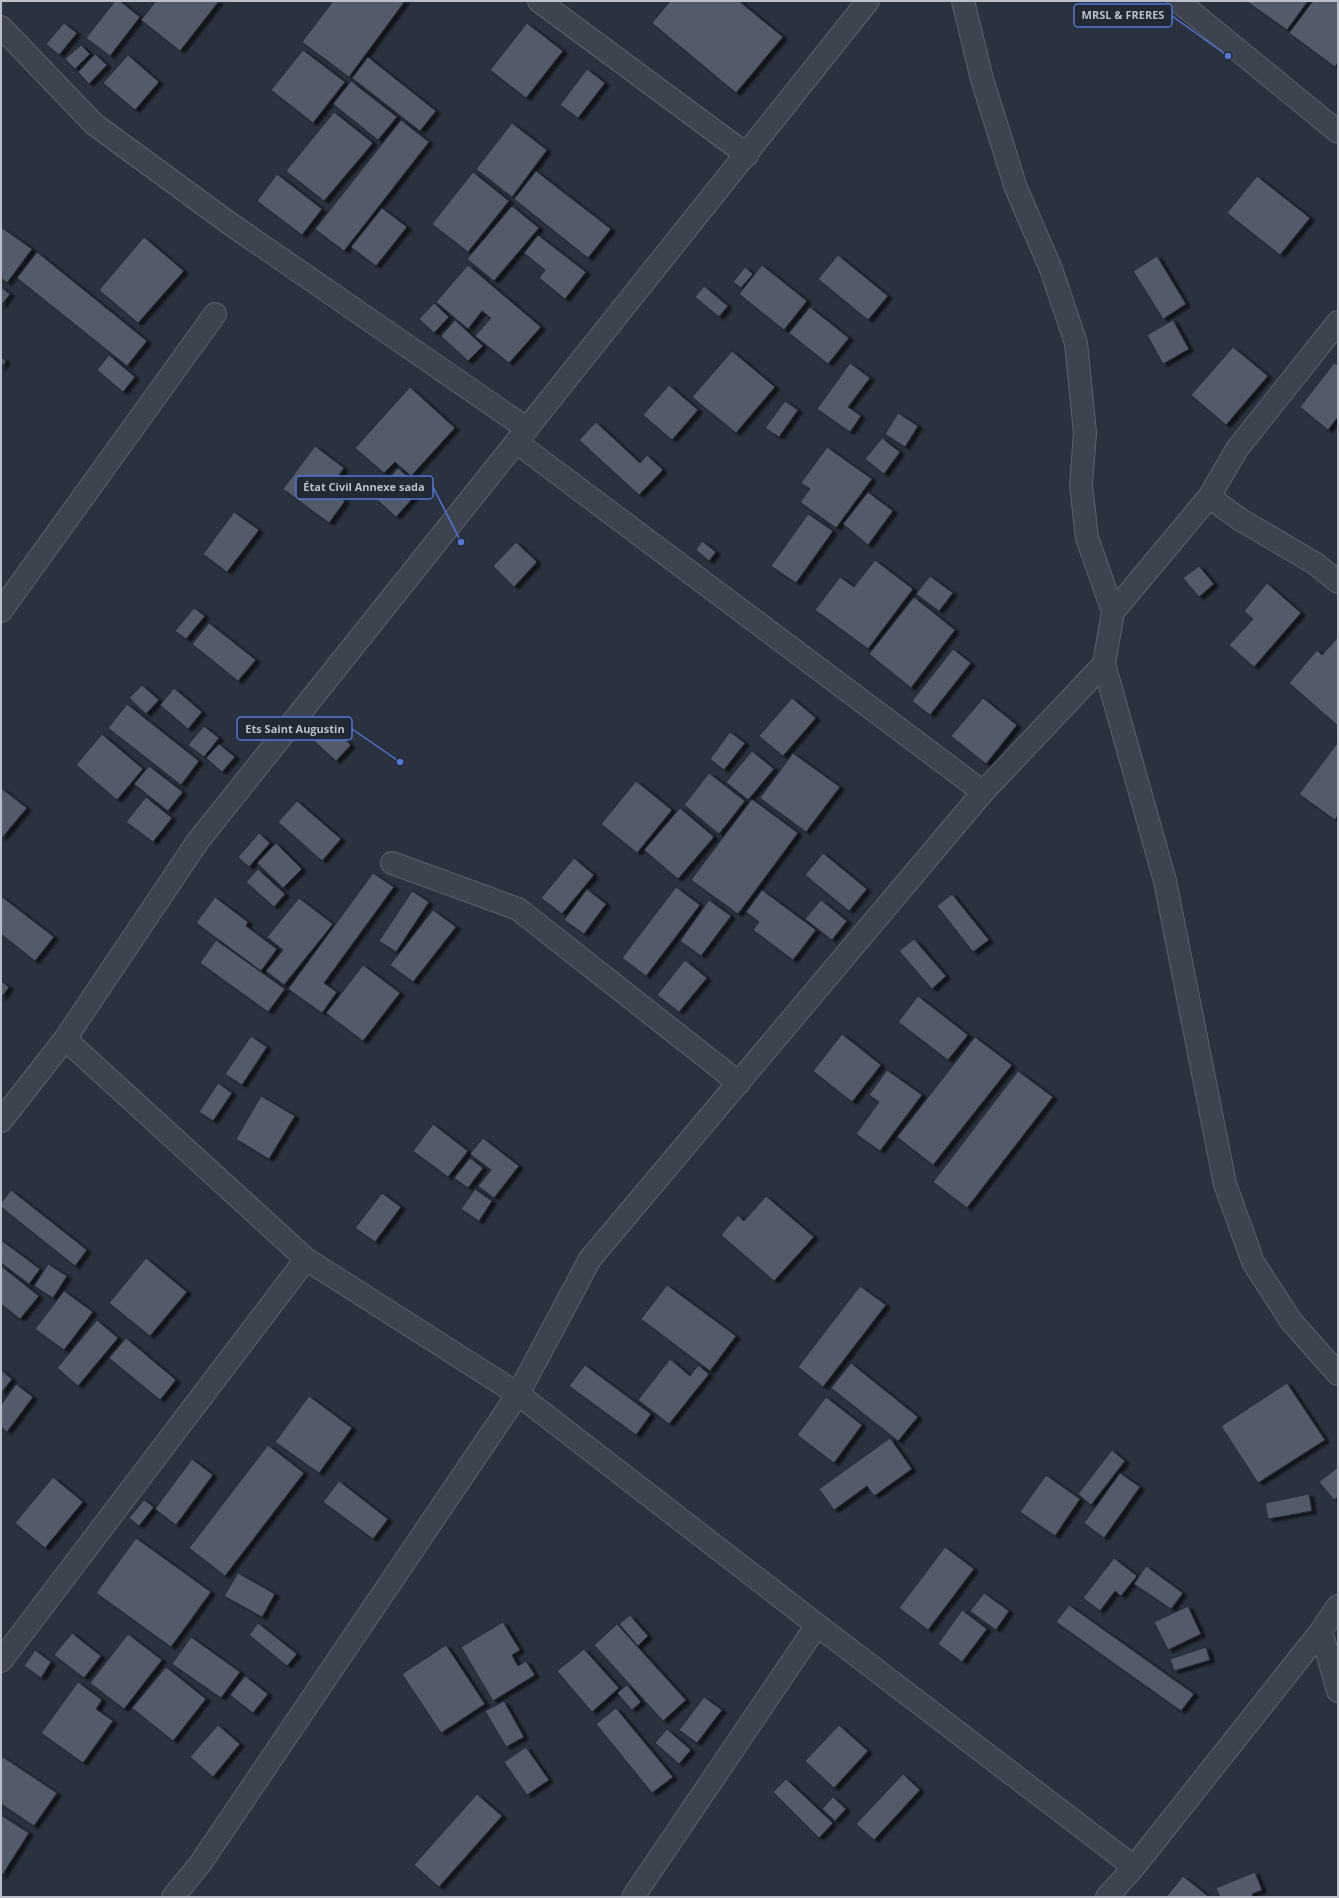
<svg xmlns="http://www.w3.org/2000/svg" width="1339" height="1898" font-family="'Open Sans',sans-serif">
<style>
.building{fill:#535a6a;stroke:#242b37;filter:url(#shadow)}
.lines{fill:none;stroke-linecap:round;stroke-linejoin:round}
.minor-casing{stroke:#5b626d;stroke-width:24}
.minor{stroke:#3d4450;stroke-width:22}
.leader{fill:none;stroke:#5476d3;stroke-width:1.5}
.callout-dot{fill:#5476d3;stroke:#222935;stroke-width:1.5}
.callout{fill:#222935;stroke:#5476d3;stroke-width:1.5}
.callout-label{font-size:11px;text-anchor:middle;font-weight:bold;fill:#babfca}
</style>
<defs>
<filter id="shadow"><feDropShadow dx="4.5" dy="2.5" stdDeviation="1" flood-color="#0009"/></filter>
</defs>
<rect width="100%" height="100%" fill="#2a323f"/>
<!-- building -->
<path class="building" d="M115 1H120L140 17 110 56 86 38Z
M156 1H219L180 51 141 20Z
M333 1H405L349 77 302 42Z
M670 1H739L783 37 736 93 652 23Z
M1246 1H1308L1287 30Z
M1313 1H1338V62L1335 67 1289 33Z
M64 23 77 33 59 55 46 44Z
M527 23 563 51 526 98 490 70Z
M81 45 90 54 75 69 65 59Z
M303 50 345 82 313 123 271 90Z
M95 54 107 65 89 84 78 72Z
M128 55 159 82 135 110 103 83Z
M368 57 436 111 420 131 352 78Z
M587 69 605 83 578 118 560 105Z
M351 81 397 117 378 140 333 104Z
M334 112 373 143 324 201 286 171Z
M401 120 429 142 344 251 315 229Z
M512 123 547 150 512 197 476 169Z
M536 171 611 229 588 258 514 199Z
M473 172 509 201 468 252 432 224Z
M277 174 322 209 302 235 257 201Z
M1257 176 1310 218 1280 255 1227 213Z
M512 206 539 228 494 281 467 259Z
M382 208 407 227 376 266 351 247Z
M1 227 32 249 7 283 1 278Z
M538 235 586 272 565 299 539 278 545 270 524 253Z
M144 237 184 271 138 323 99 290Z
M37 252 147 341 127 366 17 278Z
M838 255 888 296 868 320 818 279Z
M1157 256 1186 304 1163 319 1133 271Z
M468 265 541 327 509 363 475 336 491 318 482 311 468 329 436 302Z
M762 265 807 301 784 330 739 294Z
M745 267 753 274 741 288 733 282Z
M704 286 728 306 719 317 695 297Z
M1 287 10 294 1 306Z
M434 303 449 317 434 333 419 319Z
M810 307 849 338 828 364 789 333Z
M455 320 483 346 468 361 441 336Z
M1173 320 1189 349 1163 364 1147 335Z
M1233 347 1268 376 1226 425 1191 395Z
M732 351 775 387 736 433 692 397Z
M109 355 135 377 123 392 97 370Z
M1 357 6 361 1 368Z
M850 363 870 378 848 407 861 416 850 432 817 409Z
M1334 363 1338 365V417L1328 430 1300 407Z
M669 385 698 410 672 440 643 415Z
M410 387 455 428 411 476 395 462 384 473 355 448Z
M785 401 798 410 779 437 765 428Z
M898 413 918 426 905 447 885 434Z
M596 422 640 463 647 455 663 470 639 495 579 440Z
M882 438 900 452 884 474 865 459Z
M315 446 344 468 329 489 345 501 329 523 283 489Z
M827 447 872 479 836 528 800 502 810 489 801 483Z
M398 468 421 489 396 517 373 496Z
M868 492 893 511 868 545 843 524Z
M234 512 259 530 227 572 203 554Z
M808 514 833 531 796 583 771 566Z
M702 541 716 552 709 561 696 550Z
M516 542 537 562 514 587 493 566Z
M875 560 913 589 868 649 815 610 840 577 854 587Z
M1199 566 1214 584 1199 597 1183 578Z
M930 576 953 593 939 611 916 594Z
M1267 583 1301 613 1254 667 1229 645 1253 619 1244 611Z
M914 597 955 630 911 688 869 654Z
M194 608 205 616 186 639 175 631Z
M209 623 256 660 238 681 192 644Z
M1338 637V726L1289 683 1317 650 1322 655Z
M953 649 971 663 930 715 912 701Z
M142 685 159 700 146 714 129 698Z
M174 688 202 712 188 729 160 705Z
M792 698 816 718 783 756 759 736Z
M983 698 1017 725 986 764 951 736Z
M127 704 199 761 181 785 108 728Z
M330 725 351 745 336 761 314 741Z
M204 726 219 738 204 757 188 745Z
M730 732 745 743 724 770 710 759Z
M102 734 143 769 117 800 76 765Z
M1338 742V815L1335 820 1299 794Z
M219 744 235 757 222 772 206 758Z
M752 751 774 769 748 800 726 782Z
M793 753 840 787 806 832 760 798Z
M149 766 183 792 168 811 134 784Z
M709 773 745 801 719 834 684 805Z
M636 781 672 810 637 853 601 824Z
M1 788 27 808 1 839Z
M146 797 172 818 153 842 126 822Z
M752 799 798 833 738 914 691 880Z
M297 801 341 839 322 861 278 822Z
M680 808 714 837 678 879 644 850Z
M259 833 270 843 249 867 238 857Z
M276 843 302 869 283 888 257 863Z
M823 853 867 889 849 911 805 875Z
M574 858 594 875 562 914 541 898Z
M258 869 285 894 274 907 246 882Z
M373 873 394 887 324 983 337 992 322 1013 288 989Z
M676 887 700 905 646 976 622 958Z
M587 889 606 904 584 934 564 920Z
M762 890 816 930 793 960 753 930 759 922 746 912Z
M412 891 429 902 396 952 379 941Z
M952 894 989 940 973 952 937 906Z
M1 896 54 937 35 961 1 934Z
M215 897 248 922 246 926 277 949 261 971 196 923Z
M299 898 333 924 284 985 266 971 283 950 267 937Z
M709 900 731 916 701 956 680 941Z
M821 900 847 921 832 940 805 919Z
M433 910 456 927 413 982 390 965Z
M914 939 946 976 932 989 899 951Z
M216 940 285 989 268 1012 200 963Z
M685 960 707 978 679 1012 657 995Z
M363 965 400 993 363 1041 326 1013Z
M1 981 9 987 1 998Z
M918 996 968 1035 948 1060 898 1022Z
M842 1034 881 1065 852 1102 813 1071Z
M251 1036 267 1047 242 1085 225 1074Z
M975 1037 1012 1065 933 1165 897 1137Z
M887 1070 922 1095 880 1151 856 1134 879 1102 869 1095Z
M1018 1071 1053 1097 967 1208 933 1182Z
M218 1083 232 1093 213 1121 199 1112Z
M261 1096 295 1116 269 1159 236 1139Z
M433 1124 468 1151 448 1177 413 1151Z
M483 1138 519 1166 494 1198 478 1186 491 1170 470 1154Z
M470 1158 483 1168 468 1188 454 1178Z
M475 1189 492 1201 479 1221 461 1209Z
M11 1190 87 1250 75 1266 1 1207V1203Z
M382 1193 401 1207 375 1242 355 1228Z
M766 1196 814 1237 774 1281 721 1235 738 1215 744 1221Z
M1 1240 40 1269 29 1284 1 1263Z
M146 1258 187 1292 150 1336 109 1303Z
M48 1264 67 1276 53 1298 34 1286Z
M1 1266 39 1296 20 1319 1 1304Z
M667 1285 736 1336 710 1371 641 1319Z
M860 1286 886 1305 823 1387 798 1367Z
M64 1291 93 1312 64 1350 35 1329Z
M97 1320 118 1338 78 1386 57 1368Z
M126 1338 176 1380 160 1400 109 1358Z
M670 1359 690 1376 698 1365 709 1374 669 1424 638 1400Z
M851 1363 918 1417 898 1441 831 1388Z
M585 1365 651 1414 636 1435 569 1386Z
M1 1370 12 1379 1 1393Z
M1287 1383 1325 1440 1258 1483 1221 1426Z
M16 1384 33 1397 7 1432 1 1427V1405Z
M309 1396 352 1428 319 1473 275 1442Z
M826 1397 862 1425 834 1463 797 1435Z
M890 1438 912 1469 874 1496 867 1486 834 1510 819 1489Z
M268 1445 304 1473 225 1576 189 1548Z
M1112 1450 1125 1461 1091 1505 1078 1494Z
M192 1459 213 1475 176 1525 155 1509Z
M1338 1467V1497L1334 1500 1319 1482Z
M1120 1473 1140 1487 1104 1538 1084 1523Z
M1046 1475 1080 1499 1055 1536 1020 1512Z
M53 1477 83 1502 45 1548 15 1523Z
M339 1481 388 1519 373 1539 323 1502Z
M1309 1494 1312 1511 1268 1519 1265 1503Z
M144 1500 154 1507 139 1526 129 1518Z
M136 1538 211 1592 171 1647 96 1593Z
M945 1547 974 1569 928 1630 899 1608Z
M1114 1558 1137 1576 1121 1596 1115 1591 1100 1611 1083 1598Z
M1146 1566 1183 1593 1171 1609 1134 1584Z
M238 1573 275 1594 262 1617 224 1596Z
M984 1593 1009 1611 996 1630 970 1611Z
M1069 1605 1194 1694 1181 1711 1056 1622Z
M1188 1606 1201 1634 1168 1650 1154 1622Z
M962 1610 987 1629 962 1662 938 1644Z
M630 1615 648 1636 638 1646 619 1624Z
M503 1622 520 1650 512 1655 518 1666 526 1661 535 1675 493 1701 461 1647Z
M258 1623 297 1654 287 1666 249 1635Z
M617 1624 686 1700 663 1721 594 1645Z
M72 1633 101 1656 84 1678 54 1655Z
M128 1634 162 1660 124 1709 90 1683Z
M191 1637 240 1672 221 1698 172 1664Z
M446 1645 485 1704 441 1733 402 1674Z
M1206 1647 1210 1660 1174 1671 1170 1659Z
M584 1649 619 1688 592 1712 557 1671Z
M35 1650 51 1662 41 1678 24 1666Z
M166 1667 206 1699 173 1741 132 1708Z
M245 1676 268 1694 253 1713 230 1695Z
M78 1682 102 1700 96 1709 113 1721 83 1763 41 1733Z
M627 1685 641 1702 632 1710 617 1693Z
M704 1697 722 1710 697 1743 679 1730Z
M504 1701 524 1737 506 1747 485 1711Z
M616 1708 673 1777 652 1793 596 1724Z
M218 1725 240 1744 213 1777 190 1757Z
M839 1725 868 1751 834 1788 805 1761Z
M667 1729 691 1750 679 1764 655 1743Z
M526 1747 549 1780 527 1795 504 1762Z
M3 1757 57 1793 34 1826 1 1804V1760Z
M903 1774 920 1790 874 1840 856 1824Z
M786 1779 833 1823 819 1838 773 1792Z
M477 1794 502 1816 439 1887 414 1865Z
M833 1797 846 1809 835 1821 822 1809Z
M1 1815 29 1833 1 1877Z
M1255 1872 1262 1890 1252 1894 1253 1897H1220L1216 1888Z
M1183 1876 1209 1897H1166Z"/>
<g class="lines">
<defs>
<path id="minor" d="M539 1 747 155
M963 1 982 79 1016 188 1051 269 1076 343 1085 433 1081 485 1087 538 1113 612 1104 664 1165 881 1225 1184 1253 1262 1291 1321 1338 1374
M1178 1 1338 132
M1 27 94 124 229 223 526 428
M516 442 983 792
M1209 497 1237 449 1338 322
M1 611 215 314
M1113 612 1209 497 1241 520 1316 564 1338 582
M392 863 518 909 739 1083
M65 1039 306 1259 518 1394 817 1625 1134 1867
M1 1121 65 1039 198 841 868 1
M1321 1631 1338 1691
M1 1661 306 1259
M173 1897 200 1864 518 1394 590 1259 983 792 1104 664
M633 1897 817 1625
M1107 1897 1134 1867 1321 1631 1338 1606"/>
</defs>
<!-- minor casing -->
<use href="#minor" class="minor-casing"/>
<!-- minor -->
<use href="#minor" class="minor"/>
</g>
<!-- callouts -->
<path class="leader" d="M1228 56L1172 16M461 542L433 487M400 762L352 729"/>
<g class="callout-dot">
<circle cx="1228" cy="56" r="4"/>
<circle cx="461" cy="542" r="4"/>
<circle cx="400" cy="762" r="4"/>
</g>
<g class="callout">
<rect x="1074" y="4" width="98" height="23" rx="4"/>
<rect x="296" y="476" width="137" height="23" rx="4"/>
<rect x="237" y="717" width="115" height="23" rx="4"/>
</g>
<g class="callout-label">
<text x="1123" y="19">MRSL &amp; FRERES</text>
<text x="364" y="491">État Civil Annexe sada</text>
<text x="295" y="733">Ets Saint Augustin</text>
</g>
<!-- border -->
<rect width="1339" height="1898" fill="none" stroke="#babfca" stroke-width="4"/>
</svg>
